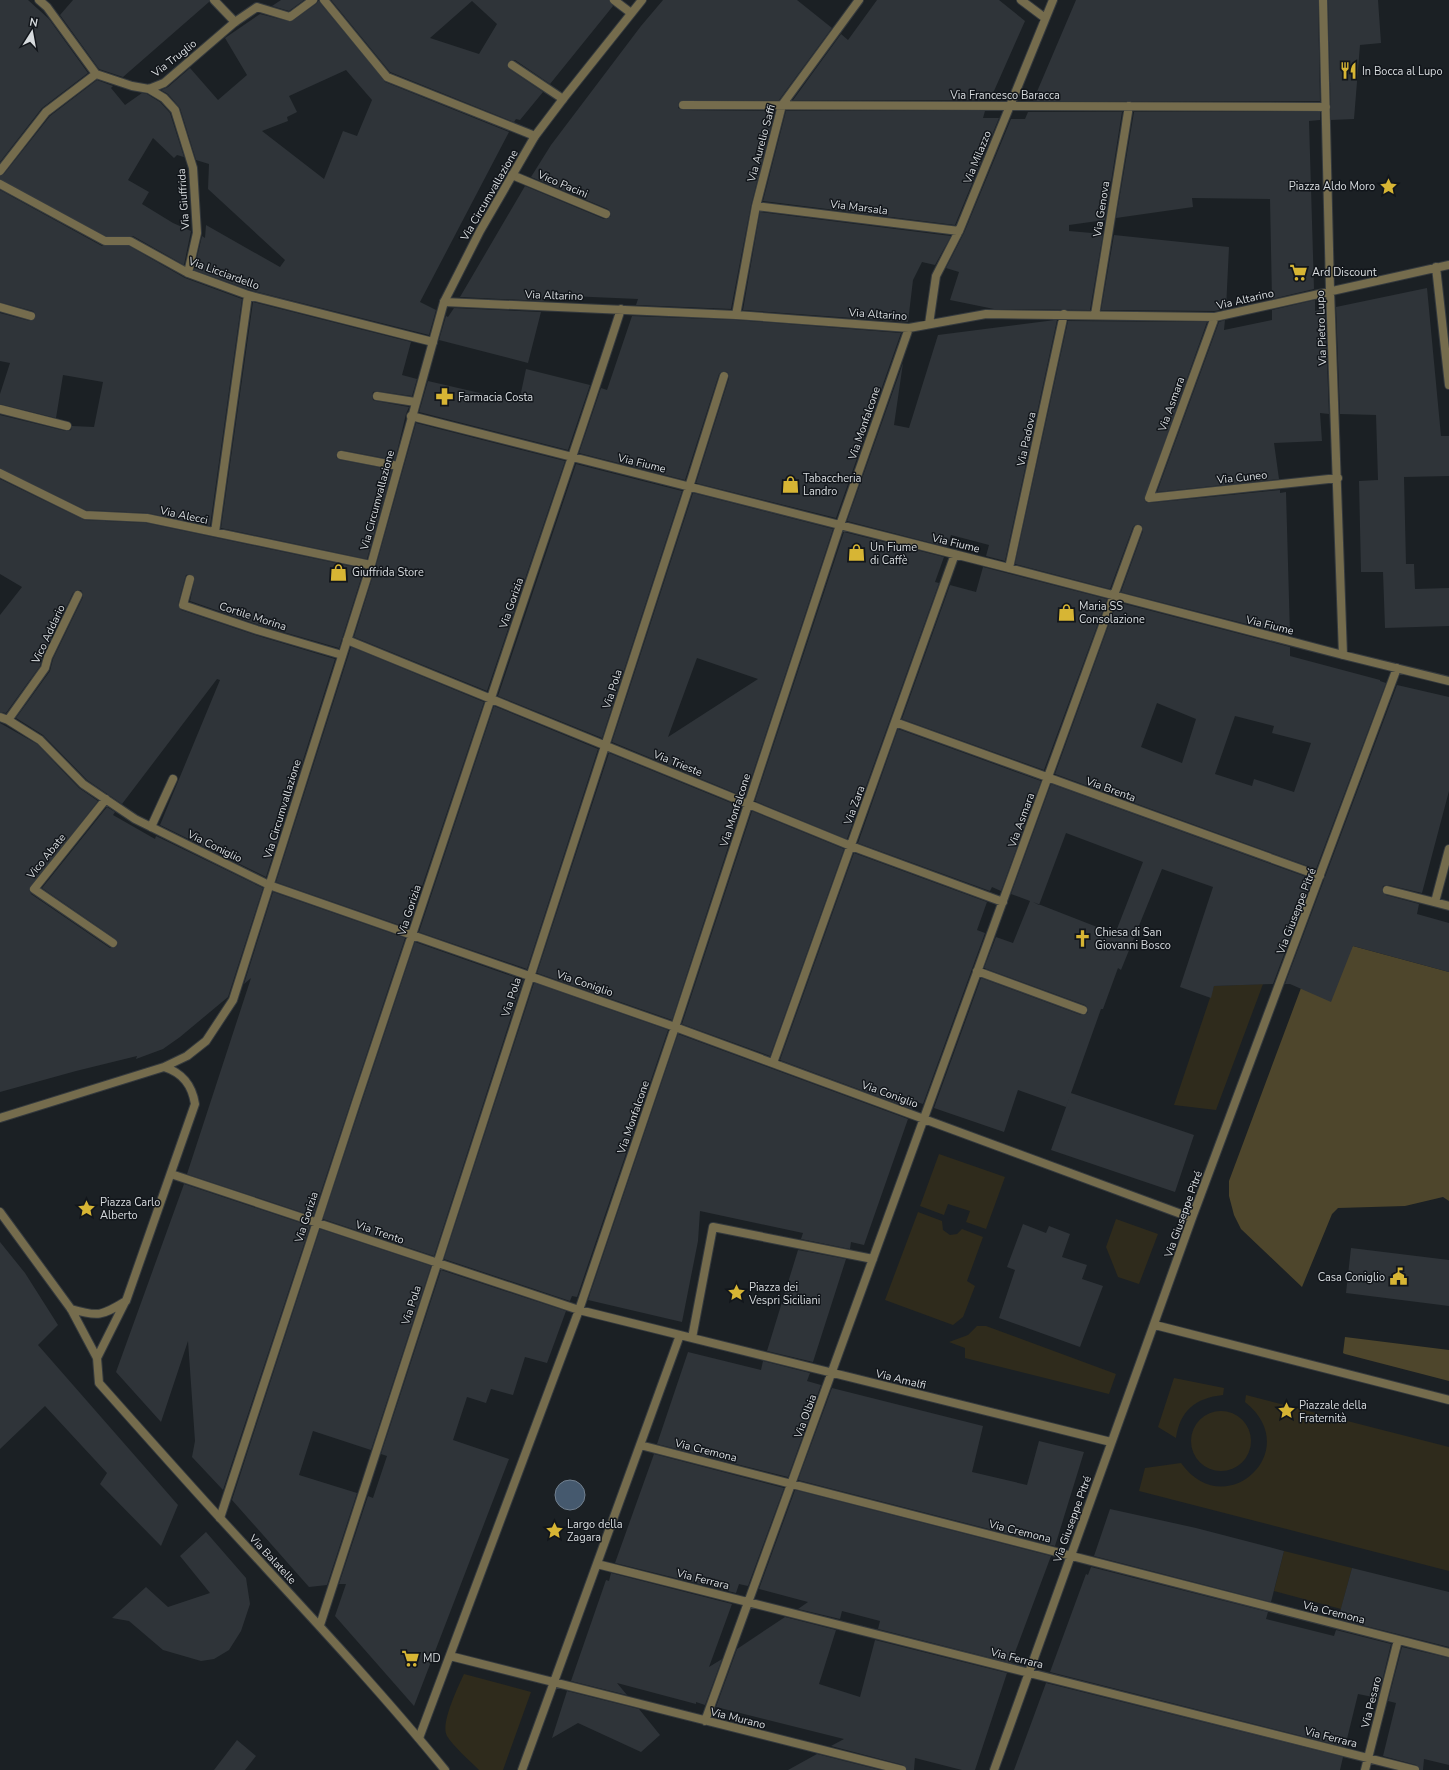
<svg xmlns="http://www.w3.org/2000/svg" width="1449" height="1770" font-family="'Nunito Sans',sans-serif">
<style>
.green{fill:#2f2b1c}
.forest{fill:#4e462c}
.water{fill:#45596e;stroke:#718090}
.building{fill:#2f3439;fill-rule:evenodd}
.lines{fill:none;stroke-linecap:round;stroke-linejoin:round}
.pedestrian-casing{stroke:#353a3e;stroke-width:10}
.minor-casing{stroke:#353a3e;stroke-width:10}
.tertiary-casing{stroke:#353a3e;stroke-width:10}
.pedestrian{stroke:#756c4d;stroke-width:8}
.minor{stroke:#756c4d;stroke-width:8}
.tertiary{stroke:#756c4d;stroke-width:8}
.labels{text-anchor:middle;stroke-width:3;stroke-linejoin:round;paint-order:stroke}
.street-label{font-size:11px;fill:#d7dbde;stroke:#12161b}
.poi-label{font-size:11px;fill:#d7dbde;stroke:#12161b;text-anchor:start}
</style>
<rect width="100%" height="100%" fill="#1b2024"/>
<!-- green -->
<path class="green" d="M1263 984 1216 1110 1174 1105 1214 986Z
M939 1154 1005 1177 986 1229 966 1222 970 1211 948 1204 944 1215 920 1206Z
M918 1212 942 1221 943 1230 950 1235 957 1234 962 1229 983 1237 967 1281 975 1286 963 1317 953 1325 885 1300Z
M1116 1219 1158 1234 1139 1284 1118 1277 1106 1247Z
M977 1326H986L1116 1374 1109 1394 965 1358V1348L949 1342 968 1335Z
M1174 1378 1224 1388 1223 1395C1195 1398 1180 1411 1176 1438L1158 1427Z
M1246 1395 1449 1447V1571L1139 1491 1145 1468 1181 1463C1225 1525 1306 1450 1245 1402Z
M1191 1441a30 30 0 1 1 60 0a30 30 0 1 1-60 0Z
M1284 1551 1352 1568 1341 1609 1274 1591Z
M464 1674 531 1692 503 1770H479C470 1761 453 1746 447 1736 440 1724 458 1687 464 1674Z"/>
<!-- forest -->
<path class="forest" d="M1353 946 1449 972V1201L1443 1197 1405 1206 1338 1208 1332 1214 1302 1287 1241 1229 1234 1215 1229 1196V1181L1301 988Z
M1345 1337 1449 1350V1381L1345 1354 1343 1353Z"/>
<!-- water -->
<path class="water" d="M555 1495a15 15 0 1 1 30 0a15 15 0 1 1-30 0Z"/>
<!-- building -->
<path class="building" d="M0 0H28L49 19 88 73 42 108 0 162Z
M73 0H209V2L123 77 99 69 60 15Z
M281 0H304L289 11 272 6Z
M319 0 320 3 385 82 509 132 420 302 436 310 429 335 250 290 194 270 202 236 205 238 206 225 280 267 285 260 208 189 209 164 196 160 180 108 168 94 161 90 168 87 190 68 218 100 247 75 225 38 260 14 291 22 316 4ZM346 70 372 100 357 136 343 131 324 179 262 131 288 121 287 117 297 112 289 96Z
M331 0H609L613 6 550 84 515 60H512L508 62 507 65 509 69 543 92 520 120 516 119 514 122 390 72ZM472 1 497 24 479 54 430 38Z
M663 0H797L832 28 779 100H683L678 103V108L683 110 775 111 751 205 731 309 636 305 638 299 546 295 544 301 460 297 525 186 604 219H607L611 216V213L608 209 531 177 551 145 641 26Z
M877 0H999L1025 21 990 100H793L841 34 848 40Z
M1076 0H1318L1320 101H1033Z
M1328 0H1378L1381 43 1360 45 1354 119 1331 120Z
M97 80 113 86 111 88 125 105 142 93 147 94 160 102 170 113 184 157 177 155 174 158 153 138 128 180 149 192 142 204 173 223 191 231 184 265 133 236H106L0 179V176L4 174 50 116Z
M786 111H985L983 118H999L955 225 763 201Z
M1028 112H1122L1105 220 1069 225V231L1103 234 1090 310 994 309 950 300 959 272 946 268 964 233 1011 119H1025Z
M1134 112H1320V120L1309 121 1314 289 1272 299 1270 199 1192 198 1193 207 1116 218Z
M0 190 102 246H129L185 278 242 299 210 526 148 513 86 510 0 468V415L66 431 71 430 72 426 94 427 103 382 63 375 56 418 0 404V394L10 363 0 361V313L30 321 34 320 36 315 33 311 0 302Z
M760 212 951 236 935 265 922 262 913 280 908 322 743 310Z
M1114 235 1229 247 1226 309 1214 311 1101 310Z
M1427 288 1441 436H1449V476L1404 477 1406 564H1414L1415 589 1449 588V626L1385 628 1383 572H1361L1359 481 1378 480 1376 415 1340 414 1336 307Z
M1315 300V311L1325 309 1329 414 1320 413 1322 441 1274 443 1279 479 1157 492 1219 322 1225 320 1224 330 1272 320V310Z
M253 302 411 342 402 375 417 379 412 396 377 391 373 392 372 396 373 400 376 401 409 407 406 414 395 460 342 450H339L336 454V457L340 460 392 470 367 559 221 528Z
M454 308 541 312 528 363 439 340 446 316 448 317Z
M632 316 736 320 901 333 836 518 696 483 729 378 728 373 725 371 721 372 719 374 685 480 579 453 601 388 607 390Z
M1055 320H1057L1005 561 986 556 989 545 951 535 947 547 847 521 903 363 894 425 909 428 938 335Z
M1068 321 1207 322 1144 499 1147 503H1150L1280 490V493L1286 492 1290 635 1121 592 1143 531 1142 526 1140 524 1135 525 1133 527 1110 589 1015 564Z
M526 369 590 385 568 450 419 412 428 381 519 402Z
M416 423 565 461 487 691 354 637 376 566Z
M576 464 682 491 602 738 498 696Z
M0 479 84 520 146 523 364 569 339 648 259 625 190 601 195 578 191 574 186 575 185 578 178 604 181 610 255 635 335 659 266 877 160 825 220 680 217 679 122 804 87 780 43 735 16 718 50 671 53 659 83 597V594L81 590H77L73 593 43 655 40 666 6 713 0 712V615L22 587 0 574Z
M693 493 833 529 745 797 612 742ZM697 658 758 679 668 737Z
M844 532 944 557 935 582 939 583 847 839 755 801Z
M983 567 1107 599 1044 770 902 719 950 585 976 592Z
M1117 602 1290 647V656L1380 680V681L1386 683 1316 869 1055 774ZM1157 703 1196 719 1182 763 1141 747ZM1235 716 1274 726 1272 733 1311 743 1294 792 1254 779 1252 786 1215 774Z
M351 647 484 702 408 928 276 882Z
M1397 685 1449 697V791L1422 893 1388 885 1383 886 1382 891 1386 895 1419 904 1417 914 1449 923V972L1353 946 1331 1002 1290 984H1285Z
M494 706 598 749 527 969 419 932Z
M0 723 37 744 79 788 98 801 29 889 31 894 110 948H113L117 946 118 943 116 939 42 888 107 807 115 812 113 815 155 839 156 836 263 888 228 997 180 1037 163 1049 136 1059 137 1056 76 1071 0 1092Z
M898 729 1041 781 1001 891 992 887 990 891 858 843Z
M609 753 741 807 672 1020 537 973Z
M1051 784 1312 879 1273 984 1214 986 1211 998 1180 987 1213 887 1162 869 1121 970 1118 968 1103 1009H1101L1066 1107 1018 1090 1004 1132 934 1108 981 978 1081 1015 1086 1014 1088 1012 1087 1007 1085 1005 984 968 996 937 1013 943 1030 901 1011 894ZM1066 833 1143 862 1115 934 1033 902 1039 905Z
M752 811 844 849 770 1056 682 1024Z
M854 853 987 902 977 930 985 933 923 1104 914 1101 912 1109 780 1060Z
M273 892 405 938 313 1216 187 1174 251 978 244 984Z
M415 942 523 980 434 1256 323 1219Z
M534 983 668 1030 577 1297 572 1296 570 1301 444 1259Z
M678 1034 908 1119 864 1245 851 1242 850 1249 801 1239 803 1233 700 1211 698 1241 682 1322 588 1300Z
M1071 1093 1194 1135 1175 1192 1051 1150Z
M184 1184 310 1226 223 1490 192 1457 195 1441 188 1341 161 1422 116 1372Z
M1023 1224 1046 1233 1049 1226 1070 1234 1062 1257 1087 1265 1082 1279 1103 1286 1080 1347 999 1318 1015 1270 1007 1267Z
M320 1229 431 1266 371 1450 313 1431 299 1475 357 1493 327 1585 309 1587 232 1500Z
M0 1242 25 1273 58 1325 38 1345 178 1505 161 1546 100 1484 107 1473 45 1406 0 1449Z
M1351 1248 1449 1260V1306L1346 1293Z
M798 1250 846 1259 813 1362 767 1351Z
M441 1270 566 1311 547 1363 525 1357 513 1395 491 1389 486 1403 467 1397 453 1440 509 1459 414 1706 335 1616 346 1584H339L368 1496 373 1498 387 1456 381 1454Z
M688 1352 761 1370 763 1361 810 1373 807 1381 821 1385 788 1477 657 1444Z
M832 1388 983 1426 972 1472 1027 1485 1039 1441 1084 1452 1055 1546 798 1480Z
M654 1454 784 1488 748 1586 739 1584 736 1593 615 1563Z
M795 1490 1051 1556 1011 1663 878 1629 880 1621 842 1611 840 1619 798 1609 808 1602 759 1589Z
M1110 1509 1196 1528 1284 1551 1271 1602 1094 1556Z
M206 1532 246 1578 250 1604 241 1631 229 1650 214 1659 201 1661 163 1650 129 1621 112 1618 146 1587 168 1607 210 1593 180 1556Z
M1091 1567 1268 1612 1266 1619 1334 1636 1336 1630 1391 1644 1378 1698 1358 1694 1345 1747 1050 1672 1086 1574 1088 1575Z
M1352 1568 1449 1592V1647L1338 1619Z
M611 1573 732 1604 709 1667 722 1659 705 1705 696 1702V1704L617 1683 627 1695 571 1681 606 1580 609 1581Z
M785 1617 836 1630 819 1684 860 1697 875 1640 1007 1673 975 1770H962L915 1758 914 1770H907L903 1765 831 1746 844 1739 716 1707 737 1649Z
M1402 1647 1449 1658V1765L1424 1759 1423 1770H1420L1416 1765 1383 1756 1396 1703 1388 1701Z
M1046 1683 1343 1757 1340 1770H1014Z
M567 1691 639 1709 660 1735 641 1752 578 1723 552 1738Z
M237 1740 256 1756 245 1770H214Z
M817 1754 880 1770H788Z"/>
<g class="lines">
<defs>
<path id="pedestrian" d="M214 0 235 22
M614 0 631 13
M512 175 606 214
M0 307 31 316
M377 396 415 402
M0 409 67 426
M341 455 398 466
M190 579 183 605 257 630 342 655"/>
<path id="minor" d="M39 0 47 7 96 74
M324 0 387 77 535 136
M1021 0 1045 18
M1323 0 1330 290 1343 655
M512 65 563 99
M96 74 132 86 149 89 164 83 235 22 257 7 290 17 313 0
M149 89 164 98 175 110 193 168 197 233 188 273
M683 105 1326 107
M0 171 46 112 96 74
M0 184 105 241H130L188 273 248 295 433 342
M756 206 959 231
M1436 267 1449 385
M444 302 736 315 909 328 986 314 1215 317 1449 265
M736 315 756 206 782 105 859 0
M1095 315 1129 106
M1215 317 1149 498 1338 478
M929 324 936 276 959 231 1053 0
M411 416 1009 568 1343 655 1449 681
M0 473 85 515 147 518 371 565
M215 532 248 295
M1009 568 1064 314
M347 640 851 846 1003 902
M0 717 8 720 40 740 83 784 135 819 269 885 675 1027 1192 1218
M8 720 45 668 48 657 78 595
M895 722 1320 876
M106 799 34 889 113 943
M151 827 173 779
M1387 890 1449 906
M1435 902 1449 849
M977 971 1083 1010
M773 1063 955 554
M171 1174 579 1310 1111 1442
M1155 1325 1449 1400
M692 1338 713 1227 873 1259
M640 1445 1449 1653
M220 1518C309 1244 399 971 491 698 534 568 579 439 621 309
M597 1564 1415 1770
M320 1625 689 487 724 376
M450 1656 902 1770
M705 1721 1138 529
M419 1738 579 1310 675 1027 840 525 909 328
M522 1770 680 1335
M994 1770 1192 1218 1397 668
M1365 1770 1398 1640"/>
<path id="tertiary" d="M164 1067 187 1056 206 1041 233 1000 371 565 444 302 480 231 535 136 563 99 642 0
M0 1118 164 1067C183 1073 192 1085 195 1104L126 1301C102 1316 98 1317 71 1309
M0 1212 71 1309 97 1358 99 1383C139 1428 179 1473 220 1518 296 1601 374 1683 445 1770
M97 1358 125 1302"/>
</defs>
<!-- pedestrian casing -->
<use href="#pedestrian" class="pedestrian-casing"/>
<!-- minor casing -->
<use href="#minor" class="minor-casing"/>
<!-- tertiary casing -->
<use href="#tertiary" class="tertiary-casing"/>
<!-- pedestrian -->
<use href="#pedestrian" class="pedestrian"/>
<!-- minor -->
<use href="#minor" class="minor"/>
<!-- tertiary -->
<use href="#tertiary" class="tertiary"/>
</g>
<!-- icons -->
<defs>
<symbol id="restaurant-bare" viewBox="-9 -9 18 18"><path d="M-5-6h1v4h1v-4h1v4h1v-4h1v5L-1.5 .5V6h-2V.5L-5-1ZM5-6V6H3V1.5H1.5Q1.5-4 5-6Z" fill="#d7b534" stroke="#12161b" stroke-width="2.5" paint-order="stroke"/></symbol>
<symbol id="sight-bare" viewBox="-9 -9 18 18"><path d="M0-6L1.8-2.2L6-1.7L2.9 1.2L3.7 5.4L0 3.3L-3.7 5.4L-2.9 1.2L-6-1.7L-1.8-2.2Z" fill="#d7b534" stroke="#12161b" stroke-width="2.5" paint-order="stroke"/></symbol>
<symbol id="supermarket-bare" viewBox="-9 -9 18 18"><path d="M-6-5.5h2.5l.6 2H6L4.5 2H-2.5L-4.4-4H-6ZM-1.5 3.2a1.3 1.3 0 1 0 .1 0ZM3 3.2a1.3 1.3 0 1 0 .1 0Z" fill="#d7b534" stroke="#12161b" stroke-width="2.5" paint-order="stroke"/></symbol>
<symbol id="pharmacy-bare" viewBox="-9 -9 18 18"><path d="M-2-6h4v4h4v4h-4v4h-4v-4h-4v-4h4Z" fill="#d7b534" stroke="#12161b" stroke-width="2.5" paint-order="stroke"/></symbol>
<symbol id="shop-bare" viewBox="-9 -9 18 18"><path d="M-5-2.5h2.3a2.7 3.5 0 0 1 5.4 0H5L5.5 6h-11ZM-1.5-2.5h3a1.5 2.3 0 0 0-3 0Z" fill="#d7b534" stroke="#12161b" stroke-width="2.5" paint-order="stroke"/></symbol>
<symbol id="church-bare" viewBox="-9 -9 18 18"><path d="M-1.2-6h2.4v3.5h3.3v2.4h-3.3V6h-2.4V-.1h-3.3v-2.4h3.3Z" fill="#d7b534" stroke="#12161b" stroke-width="2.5" paint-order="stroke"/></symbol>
<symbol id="civic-bare" viewBox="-9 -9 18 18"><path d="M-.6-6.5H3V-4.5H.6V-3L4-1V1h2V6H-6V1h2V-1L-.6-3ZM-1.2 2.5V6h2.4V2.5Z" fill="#d7b534" stroke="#12161b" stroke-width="2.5" paint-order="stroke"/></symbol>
</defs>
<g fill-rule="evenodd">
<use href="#restaurant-bare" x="1336" y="58" width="25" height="25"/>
<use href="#sight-bare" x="1376" y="174" width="25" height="25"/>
<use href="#supermarket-bare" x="1286" y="260" width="25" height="25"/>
<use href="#pharmacy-bare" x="432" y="384" width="25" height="25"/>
<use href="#shop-bare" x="778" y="472" width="25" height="25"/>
<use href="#shop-bare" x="844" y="540" width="25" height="25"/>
<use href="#shop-bare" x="326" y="560" width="25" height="25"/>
<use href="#shop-bare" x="1054" y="600" width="25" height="25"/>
<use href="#church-bare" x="1070" y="926" width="25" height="25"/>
<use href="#sight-bare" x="74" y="1196" width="25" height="25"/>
<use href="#civic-bare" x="1386" y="1264" width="25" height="25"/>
<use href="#sight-bare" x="724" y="1280" width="25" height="25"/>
<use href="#sight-bare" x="1274" y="1398" width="25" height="25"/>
<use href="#sight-bare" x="542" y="1518" width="25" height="25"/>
<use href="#supermarket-bare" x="398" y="1646" width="25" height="25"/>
</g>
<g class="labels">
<!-- street labels -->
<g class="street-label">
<text transform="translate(174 58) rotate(-38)" y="4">Via Truglio</text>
<text x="1005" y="99">Via Francesco Baracca</text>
<text transform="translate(761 143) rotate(-75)" y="4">Via Aurelio Saffi</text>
<text transform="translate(977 157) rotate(-68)" y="4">Via Milazzo</text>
<text transform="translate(563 184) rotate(23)" y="4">Vico Pacini</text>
<text transform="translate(489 195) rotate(-60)" y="4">Via Circumvallazione</text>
<text transform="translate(183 199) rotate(-94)" y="4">Via Giuffrida</text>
<text transform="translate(859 207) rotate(7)" y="4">Via Marsala</text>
<text transform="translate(1101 209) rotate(-81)" y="4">Via Genova</text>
<text transform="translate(224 273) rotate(20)" y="4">Via Licciardello</text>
<text transform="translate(554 295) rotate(2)" y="4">Via Altarino</text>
<text transform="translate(1245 299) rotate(-13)" y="4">Via Altarino</text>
<text transform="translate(878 314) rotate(4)" y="4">Via Altarino</text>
<text transform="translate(1321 328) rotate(-92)" y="4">Via Pietro Lupo</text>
<text transform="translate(1171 404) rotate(-70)" y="4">Via Asmara</text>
<text transform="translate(864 423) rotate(-71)" y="4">Via Monfalcone</text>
<text transform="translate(1026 439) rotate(-78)" y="4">Via Padova</text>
<text transform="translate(642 463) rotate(14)" y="4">Via Fiume</text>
<text transform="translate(1242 477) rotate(-6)" y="4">Via Cuneo</text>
<text transform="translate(377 500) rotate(-75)" y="4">Via Circumvallazione</text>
<text transform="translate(184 515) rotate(12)" y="4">Via Alecci</text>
<text transform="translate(956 543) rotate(14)" y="4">Via Fiume</text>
<text transform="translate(511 603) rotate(-71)" y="4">Via Gorizia</text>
<text transform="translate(253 616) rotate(18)" y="4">Cortile Morina</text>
<text transform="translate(1270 625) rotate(14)" y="4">Via Fiume</text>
<text transform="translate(48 634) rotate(-65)" y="4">Vico Addario</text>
<text transform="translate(612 689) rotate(-72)" y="4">Via Pola</text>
<text transform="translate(678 763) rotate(22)" y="4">Via Trieste</text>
<text transform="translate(1111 789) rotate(20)" y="4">Via Brenta</text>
<text transform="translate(854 805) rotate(-70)" y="4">Via Zara</text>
<text transform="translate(282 809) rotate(-73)" y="4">Via Circumvallazione</text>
<text transform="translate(735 810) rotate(-72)" y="4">Via Monfalcone</text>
<text transform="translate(1021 820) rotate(-70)" y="4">Via Asmara</text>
<text transform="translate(215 846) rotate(26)" y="4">Via Coniglio</text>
<text transform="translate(46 856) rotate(-51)" y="4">Vico Abate</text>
<text transform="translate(409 910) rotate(-72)" y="4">Via Gorizia</text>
<text transform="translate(1296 911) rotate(-69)" y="4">Via Giuseppe Pitré</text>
<text transform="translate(585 983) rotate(19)" y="4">Via Coniglio</text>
<text transform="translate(511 997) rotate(-72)" y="4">Via Pola</text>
<text transform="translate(890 1094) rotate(20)" y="4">Via Coniglio</text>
<text transform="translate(633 1117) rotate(-71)" y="4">Via Monfalcone</text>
<text transform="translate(1183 1214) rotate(-70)" y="4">Via Giuseppe Pitré</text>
<text transform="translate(306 1217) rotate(-72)" y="4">Via Gorizia</text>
<text transform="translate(380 1232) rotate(19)" y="4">Via Trento</text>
<text transform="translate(411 1305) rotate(-72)" y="4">Via Pola</text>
<text transform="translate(901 1379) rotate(14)" y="4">Via Amalfi</text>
<text transform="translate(805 1416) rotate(-70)" y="4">Via Olbia</text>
<text transform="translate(706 1450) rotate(14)" y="4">Via Cremona</text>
<text transform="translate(1072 1519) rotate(-70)" y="4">Via Giuseppe Pitré</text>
<text transform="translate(1020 1531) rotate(14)" y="4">Via Cremona</text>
<text transform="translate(273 1559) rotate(47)" y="4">Via Balatelle</text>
<text transform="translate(703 1579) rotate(14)" y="4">Via Ferrara</text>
<text transform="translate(1334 1612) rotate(14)" y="4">Via Cremona</text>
<text transform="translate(1017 1658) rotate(14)" y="4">Via Ferrara</text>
<text transform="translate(1371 1702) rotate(-76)" y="4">Via Pesaro</text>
<text transform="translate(738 1718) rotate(14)" y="4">Via Murano</text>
<text transform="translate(1331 1737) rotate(14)" y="4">Via Ferrara</text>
</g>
<!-- poi labels -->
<g class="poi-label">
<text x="1362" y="75">In Bocca al Lupo</text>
<text x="1375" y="190" text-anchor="end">Piazza Aldo Moro</text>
<text x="1312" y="276">Ard Discount</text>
<text x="458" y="401">Farmacia Costa</text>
<text x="803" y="482">Tabaccheria<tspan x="803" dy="13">Landro</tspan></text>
<text x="870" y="551">Un Fiume<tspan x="870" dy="13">di Caffè</tspan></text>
<text x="352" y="576">Giuffrida Store</text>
<text x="1079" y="610">Maria SS<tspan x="1079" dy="13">Consolazione</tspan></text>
<text x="1095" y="936">Chiesa di San<tspan x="1095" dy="13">Giovanni Bosco</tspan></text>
<text x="100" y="1206">Piazza Carlo<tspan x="100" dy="13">Alberto</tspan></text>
<text x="1385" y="1281" text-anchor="end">Casa Coniglio</text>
<text x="749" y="1291">Piazza dei<tspan x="749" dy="13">Vespri Siciliani</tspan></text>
<text x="1299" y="1409">Piazzale della<tspan x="1299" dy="13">Fraternità</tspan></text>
<text x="567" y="1528">Largo della<tspan x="567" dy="13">Zagara</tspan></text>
<text x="423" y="1662">MD</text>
</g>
</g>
<!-- north arrow -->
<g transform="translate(32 32) rotate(11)" stroke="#12161b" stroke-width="3" paint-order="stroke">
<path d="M0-3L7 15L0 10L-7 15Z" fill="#d7dbde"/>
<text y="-6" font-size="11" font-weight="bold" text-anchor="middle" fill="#d7dbde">N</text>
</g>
</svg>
